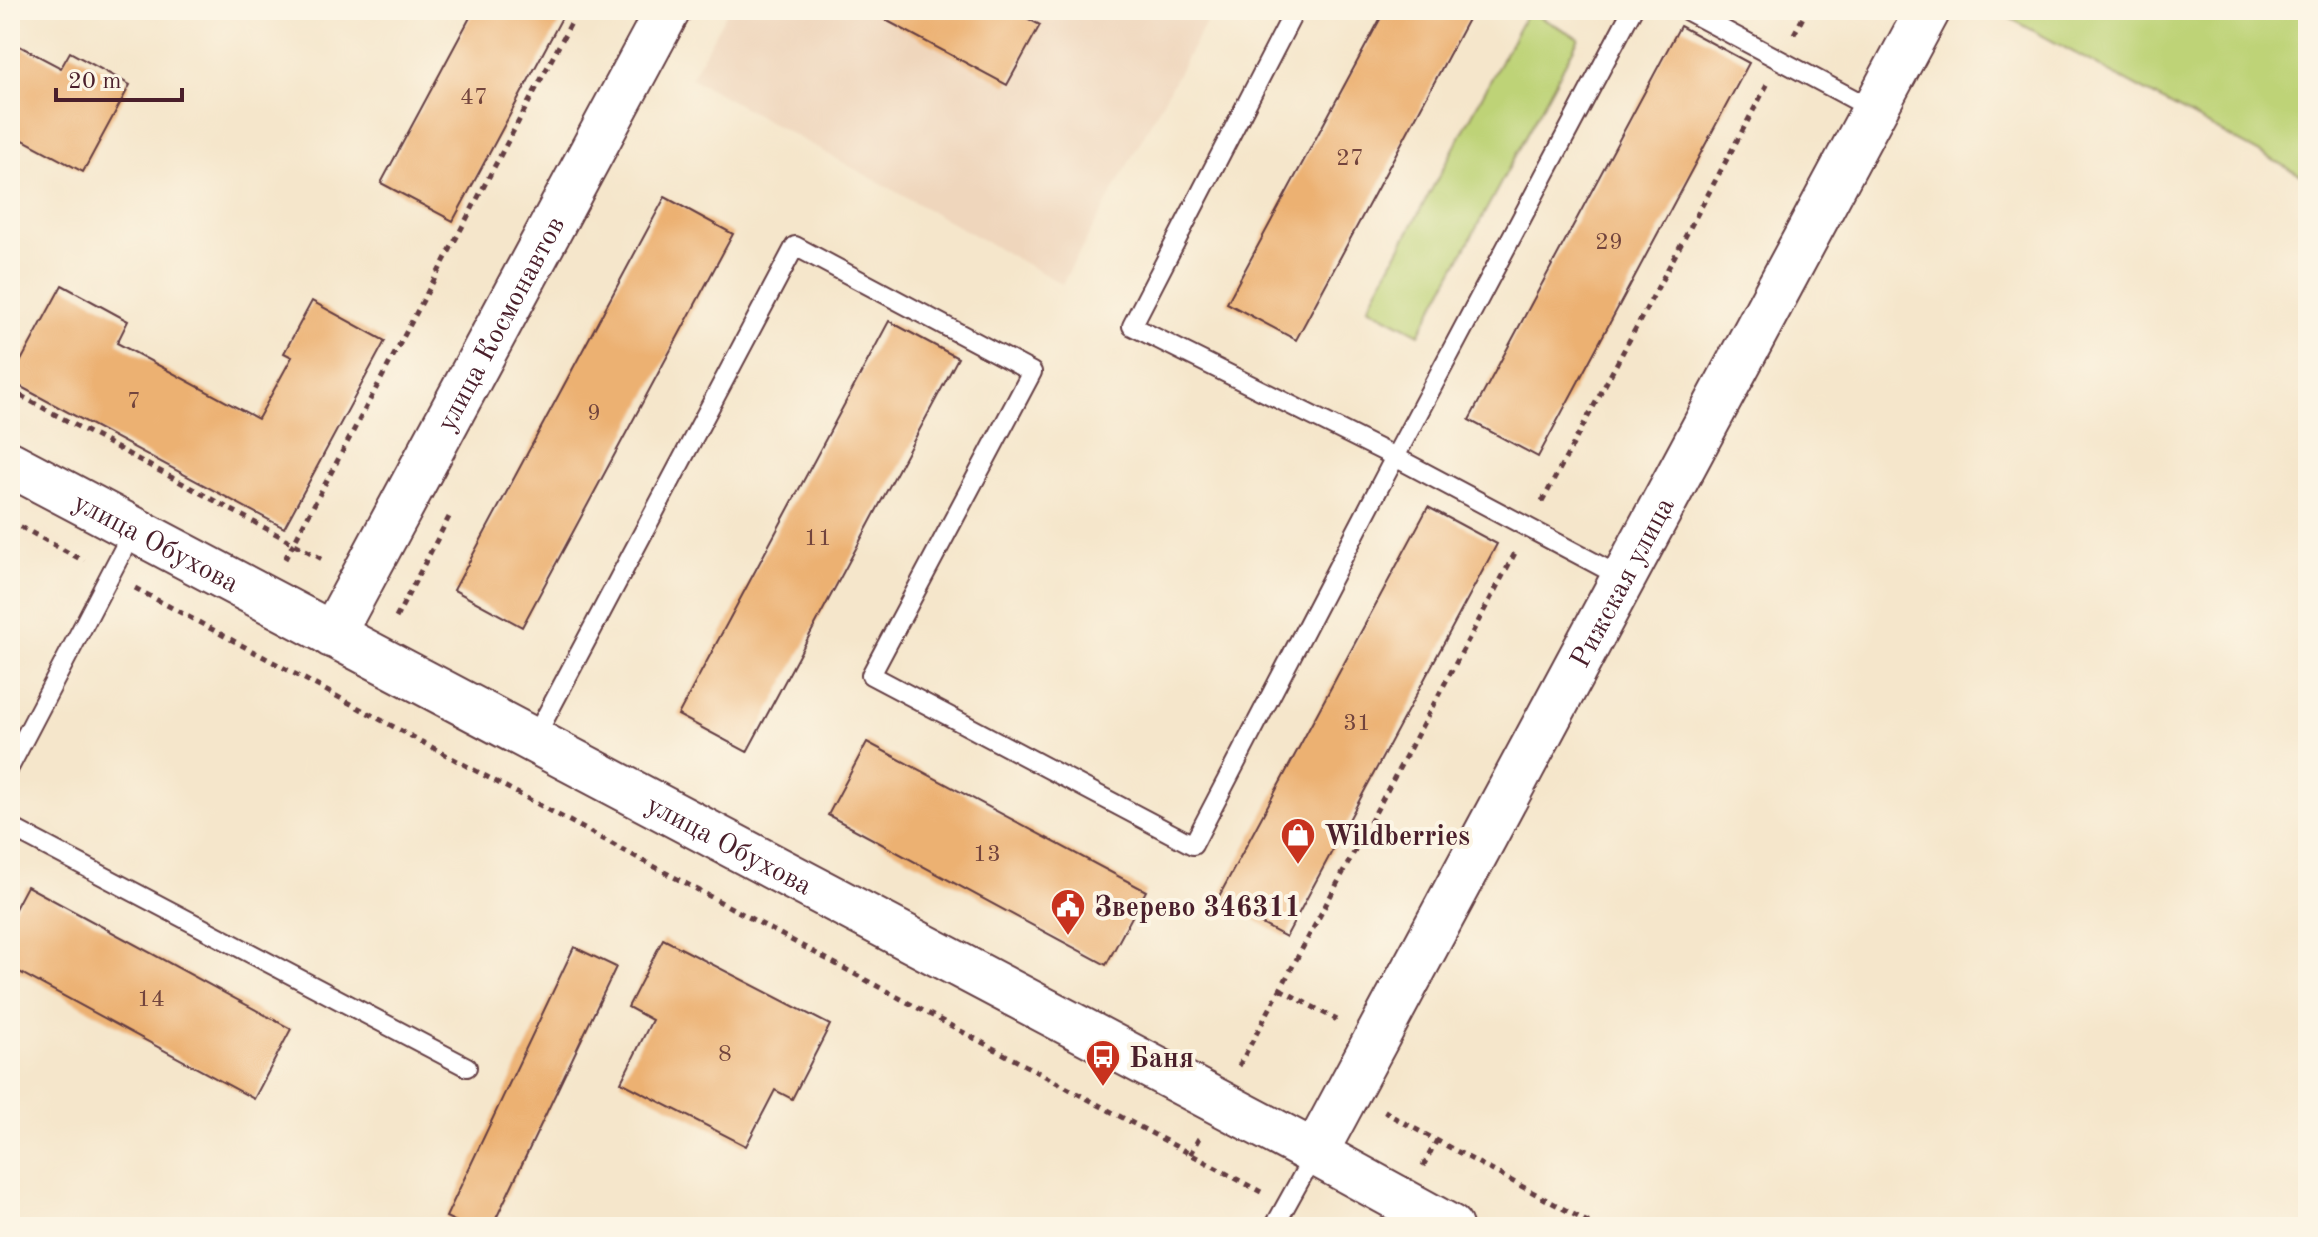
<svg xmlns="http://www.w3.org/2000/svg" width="2318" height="1237" font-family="'Old Standard TT',serif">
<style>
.built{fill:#efd6bc}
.green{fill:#bed377;stroke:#847951;stroke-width:2}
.building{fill:#ecb172}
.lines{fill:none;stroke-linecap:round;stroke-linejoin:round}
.service-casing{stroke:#643d43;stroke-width:22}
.tertiary-casing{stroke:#643d43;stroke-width:48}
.secondary-casing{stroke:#643d43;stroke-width:48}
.path{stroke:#643d43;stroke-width:5;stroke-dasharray:6 6;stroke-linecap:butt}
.service{stroke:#fff;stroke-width:18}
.tertiary{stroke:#fff;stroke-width:44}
.secondary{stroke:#fff;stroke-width:44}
.labels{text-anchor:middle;stroke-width:8;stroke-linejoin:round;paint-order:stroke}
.number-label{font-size:24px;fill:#72443d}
.street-label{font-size:28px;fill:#4a1f2b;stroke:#fcf5e5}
.poi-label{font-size:28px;font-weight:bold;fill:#4a1f2b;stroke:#fcf5e5;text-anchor:start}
</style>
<rect width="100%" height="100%" fill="#fcf5e5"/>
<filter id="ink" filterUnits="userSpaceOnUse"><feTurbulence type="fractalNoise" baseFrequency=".0125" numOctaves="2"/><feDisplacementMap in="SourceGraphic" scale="16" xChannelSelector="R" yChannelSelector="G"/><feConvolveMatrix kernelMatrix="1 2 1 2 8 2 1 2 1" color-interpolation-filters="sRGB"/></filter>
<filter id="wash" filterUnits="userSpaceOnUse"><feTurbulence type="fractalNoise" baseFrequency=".006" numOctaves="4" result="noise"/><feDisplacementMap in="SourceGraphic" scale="32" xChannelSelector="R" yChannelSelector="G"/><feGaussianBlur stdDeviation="1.8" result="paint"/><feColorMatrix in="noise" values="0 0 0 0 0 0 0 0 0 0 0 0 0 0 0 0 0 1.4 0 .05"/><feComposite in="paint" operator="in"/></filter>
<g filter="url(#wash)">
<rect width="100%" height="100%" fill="#f5e6cb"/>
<!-- built -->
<path class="built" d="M728 10H1213L1062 284 691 78Z"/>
<!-- green -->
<path class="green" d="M1995 10H2308V179Z
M1528 11 1579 38 1419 334 1368 307Z"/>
<g id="blocks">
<!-- building -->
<path class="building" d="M474 10H566L453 221 381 183Z
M867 10H1012L1040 25 1007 85Z
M1385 10H1473L1296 340 1227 303Z
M1680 26 1749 63 1538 457 1469 420Z
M10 41 61 68 70 52 130 85 83 172 10 133Z
M665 197 733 234 522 627 454 590Z
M62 285 128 321 117 343 258 419 292 357 284 353 312 301 385 341 284 528 10 381Z
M889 321 958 358 747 752 678 715Z
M1428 507 1497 544 1286 937 1217 900Z
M867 742 1146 891 1106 965 828 815Z
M27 886 291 1029 254 1099 10 967V918Z
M663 939 830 1025 792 1099 775 1090 746 1146 621 1082 652 1020 628 1007Z
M574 947 616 967 492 1227H467L446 1217Z"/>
</g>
</g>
<g filter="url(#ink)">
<use href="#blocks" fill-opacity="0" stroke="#643d43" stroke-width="2"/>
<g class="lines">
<defs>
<path id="service" d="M1295 10 1132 326 1395 457 1623 578
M1686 10 1874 110
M533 741 795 246 1032 372 871 675 1193 845 1395 457 1632 10
M10 766 134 529
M10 827 467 1067
M1274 1227 1315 1153"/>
<g id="tertiary">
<path id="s1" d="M332 635 668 10"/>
<path id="s2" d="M1315 1153 1928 10"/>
</g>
<g id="secondary">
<path id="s3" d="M10 464 1315 1153 1450 1227"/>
</g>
</defs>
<!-- service casing -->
<use href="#service" class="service-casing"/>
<!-- tertiary casing -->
<use href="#tertiary" class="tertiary-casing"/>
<!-- secondary casing -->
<use href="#secondary" class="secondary-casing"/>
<!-- path -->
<path class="path" d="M1794 34 1807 10
M10 390 326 561
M1542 502 1767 85
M10 521 84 561
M285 559 578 10
M135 588 1261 1192
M396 618 449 517
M1280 989 1337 1020
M1239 1066 1515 553
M1388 1110 1386 1113 1597 1227
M1190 1154 1199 1138
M1423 1166 1437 1140
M1313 1220 1326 1227"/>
<!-- service -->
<use href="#service" class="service"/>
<!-- tertiary -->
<use href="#tertiary" class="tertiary"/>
<!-- secondary -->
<use href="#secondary" class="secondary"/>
</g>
</g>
<!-- icons -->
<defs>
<symbol id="shop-pin" viewBox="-11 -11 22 30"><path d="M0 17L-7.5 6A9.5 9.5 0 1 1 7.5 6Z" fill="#c8321e" stroke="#fcf5e5"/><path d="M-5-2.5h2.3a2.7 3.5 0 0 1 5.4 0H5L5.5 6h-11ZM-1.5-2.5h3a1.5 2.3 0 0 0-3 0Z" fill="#fff"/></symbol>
<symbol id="civic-pin" viewBox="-11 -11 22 30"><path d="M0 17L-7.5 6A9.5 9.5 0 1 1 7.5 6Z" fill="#c8321e" stroke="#fcf5e5"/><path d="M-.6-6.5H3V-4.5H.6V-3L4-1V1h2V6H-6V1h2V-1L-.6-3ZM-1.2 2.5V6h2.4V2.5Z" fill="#fff"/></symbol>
<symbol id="bus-pin" viewBox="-11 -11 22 30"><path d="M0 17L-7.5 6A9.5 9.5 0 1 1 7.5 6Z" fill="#c8321e" stroke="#fcf5e5"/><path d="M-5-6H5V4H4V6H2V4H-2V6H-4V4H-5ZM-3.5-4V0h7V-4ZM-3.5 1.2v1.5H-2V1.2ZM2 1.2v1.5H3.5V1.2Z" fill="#fff"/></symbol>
</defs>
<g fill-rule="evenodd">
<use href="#shop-pin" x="1278" y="815" width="40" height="54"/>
<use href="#civic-pin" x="1048" y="886" width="40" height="54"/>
<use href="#bus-pin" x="1083" y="1037" width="40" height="54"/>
</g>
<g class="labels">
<!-- number labels -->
<g class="number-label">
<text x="474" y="104">47</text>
<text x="1350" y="165">27</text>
<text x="1609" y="249">29</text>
<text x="134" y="408">7</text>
<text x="594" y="420">9</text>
<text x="818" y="545">11</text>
<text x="1357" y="730">31</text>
<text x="987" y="861">13</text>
<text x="151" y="1006">14</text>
<text x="725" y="1061">8</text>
</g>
<!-- street labels -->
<g class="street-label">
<text dy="10" stroke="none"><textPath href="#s1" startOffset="354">улица Космонавтов</textPath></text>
<text dy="10" stroke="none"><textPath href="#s3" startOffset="166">улица Обухова</textPath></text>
<text dy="10" stroke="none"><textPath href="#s2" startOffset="648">Рижская улица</textPath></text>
<text dy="10" stroke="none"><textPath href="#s3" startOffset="814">улица Обухова</textPath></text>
</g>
<!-- poi labels -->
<g class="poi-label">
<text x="1324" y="845">Wildberries</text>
<text x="1094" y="916">Зверево 346311</text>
<text x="1129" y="1067">Баня</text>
</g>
</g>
<!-- margin -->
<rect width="2318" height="1237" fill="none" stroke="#fcf5e5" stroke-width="40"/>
<!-- scale -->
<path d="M56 88v12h126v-12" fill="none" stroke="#4a1f2b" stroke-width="4"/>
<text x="68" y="88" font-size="24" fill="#4a1f2b" stroke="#fcf5e5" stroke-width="6" paint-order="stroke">20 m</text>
</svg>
